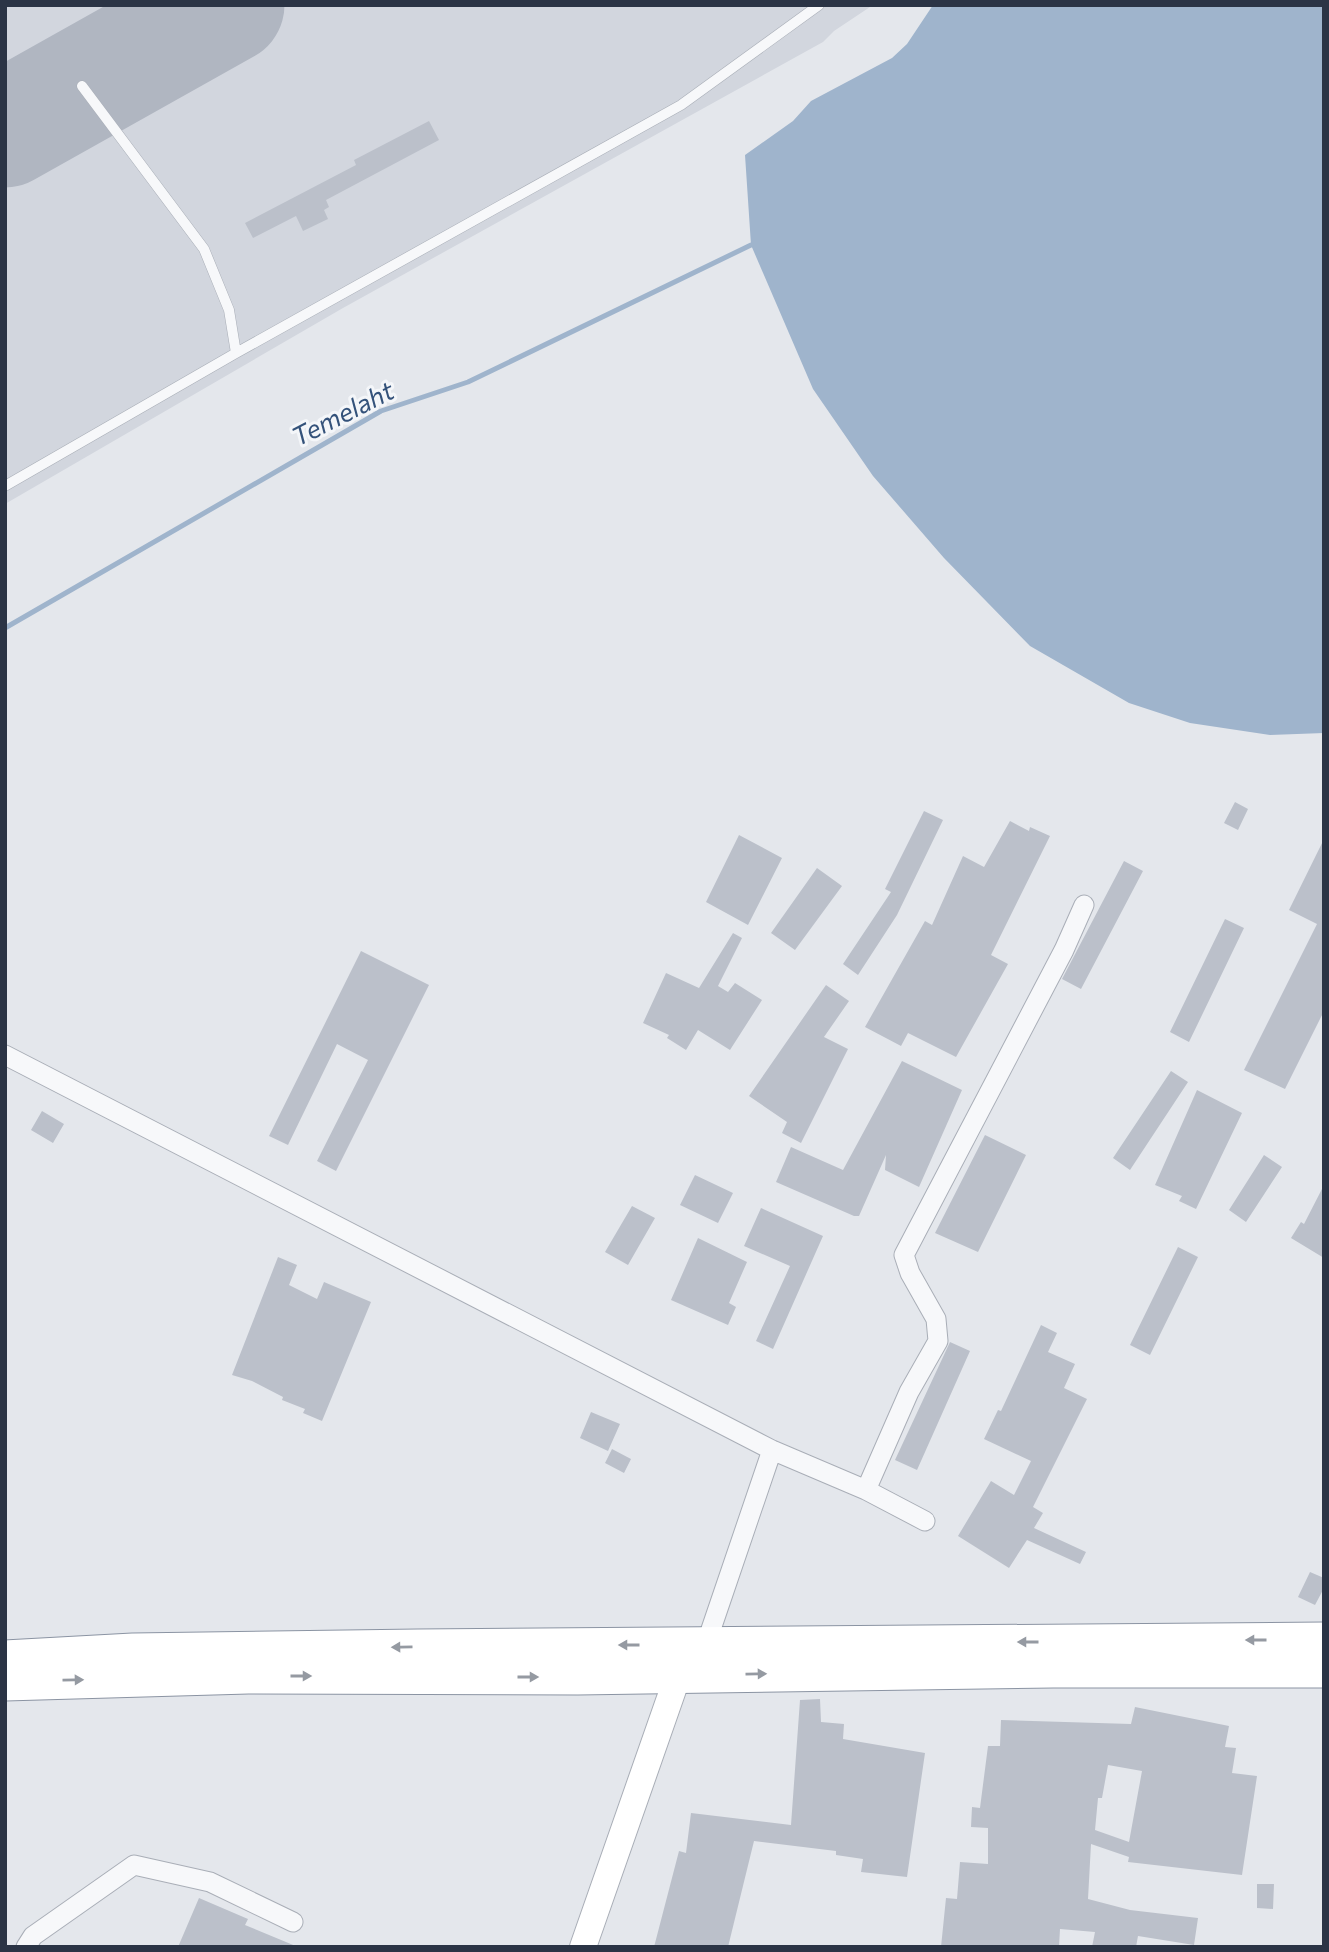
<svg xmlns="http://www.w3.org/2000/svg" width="1329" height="1952" font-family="Commissioner,sans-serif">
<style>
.built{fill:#d2d6de}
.water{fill:#9fb4cc}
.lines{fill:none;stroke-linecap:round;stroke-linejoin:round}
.stream{stroke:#9fb4cc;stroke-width:5}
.runway{stroke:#b0b6c1;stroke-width:117}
.building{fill:#bbc0ca;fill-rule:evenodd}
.lane-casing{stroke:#a9aeb7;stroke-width:11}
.street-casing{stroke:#a9aeb7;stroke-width:21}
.secondary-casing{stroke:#a9aeb7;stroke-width:28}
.highway-casing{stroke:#8b94a3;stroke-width:37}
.lane{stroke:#f7f8fa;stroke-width:10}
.street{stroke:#f7f8fa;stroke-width:19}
.secondary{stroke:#fff;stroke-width:26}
.highway{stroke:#fff;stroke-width:35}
.oneway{fill:#959aa2}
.labels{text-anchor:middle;stroke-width:6;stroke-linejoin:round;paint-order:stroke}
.water-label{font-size:26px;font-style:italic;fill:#34527a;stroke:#f4f6f9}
</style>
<rect width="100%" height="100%" fill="#e4e7ec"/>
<!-- built -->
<path class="built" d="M5 5H873L834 31 823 42 343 308 5 504Z"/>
<!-- water -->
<path class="water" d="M933 5H1324V733L1270 735 1190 723 1129 703 1030 646 944 558 873 476 813 389 751 245 745 155 793 121 811 101 892 58 907 44Z"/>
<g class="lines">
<!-- stream -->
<path class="stream" d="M5 628 381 411 468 382 751 245"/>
<!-- runway -->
<path class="runway" d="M5 129 226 5"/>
</g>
<!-- building -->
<path class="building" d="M429 121 439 140 326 200 329 207 324 210 328 219 303 231 296 216 253 238 245 223 356 165 354 160Z
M1235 802 1248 809 1238 830 1224 823Z
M924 811 943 820 897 915 858 975 843 964 891 892 885 889Z
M1010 821 1029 831 1030 827 1050 836 991 955 1008 964 956 1057 908 1033 901 1046 865 1027 925 921 932 925 963 856 984 867Z
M739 835 782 858 748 925 706 902Z
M1324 839V1011L1285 1089 1244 1070 1317 924 1289 910Z
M1124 861 1143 871 1081 989 1062 979Z
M817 868 842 886 795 950 771 933Z
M1225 919 1244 928 1189 1042 1170 1032Z
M733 933 742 938 718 986 728 992 735 983 762 1000 730 1050 698 1030 686 1050 667 1038 669 1035 643 1023 666 973 699 988Z
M361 951 429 985 336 1171 317 1161 368 1060 337 1044 288 1145 269 1136Z
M826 985 849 1001 824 1037 848 1049 801 1143 782 1133 787 1122 749 1096Z
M902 1061 962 1090 919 1187 885 1170 886 1155 859 1216H854L776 1182 791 1147 843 1170Z
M1171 1071 1188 1082 1130 1170 1113 1158Z
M1197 1090 1242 1113 1196 1209 1179 1201 1182 1196 1155 1185Z
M42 1111 64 1124 53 1143 31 1130Z
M985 1135 1026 1155 978 1252 935 1233Z
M1264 1155 1282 1167 1246 1222 1229 1210Z
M695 1175 733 1193 718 1223 680 1205Z
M1324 1185V1258L1291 1238 1301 1222 1304 1224Z
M632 1206 655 1218 628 1265 605 1252Z
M761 1208 823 1236 773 1349 756 1341 790 1266 744 1246Z
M698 1238 747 1262 729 1303 736 1307 728 1325 671 1300Z
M1178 1247 1198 1257 1150 1355 1130 1345Z
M278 1257 297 1265 289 1285 317 1299 324 1282 371 1302 322 1421 303 1413 305 1409 282 1400 283 1397 252 1381 232 1375Z
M1041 1325 1057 1333 1048 1352 1075 1364 1064 1388 1087 1399 1033 1507 1043 1513 1034 1528 1086 1552 1080 1564 1027 1540 1009 1568 958 1536 991 1481 1014 1495 1031 1461 984 1439 998 1410 1001 1411Z
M950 1342 970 1351 917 1470 895 1460Z
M591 1412 620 1424 608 1451 580 1438Z
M612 1449 631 1459 624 1473 605 1463Z
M1310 1572 1324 1578V1588L1315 1605 1298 1597Z
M820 1699 821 1722 844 1724 843 1739 925 1753 907 1877 861 1872 863 1859 836 1855V1851L754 1841 728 1947H654L679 1851 686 1853 691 1813 791 1825 800 1700Z
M1135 1707 1229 1726 1225 1747 1236 1748 1232 1773 1257 1776 1242 1875 1128 1862 1129 1857 1091 1844 1088 1899 1130 1910 1198 1918 1194 1945 1138 1936 1136 1947H1092L1095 1932 1060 1929 1059 1947H941L946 1898 957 1899 960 1862 988 1864V1828L971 1827 972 1807 980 1808 988 1746H1000L1001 1720 1131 1724ZM1108 1765 1142 1771 1129 1842 1095 1830 1098 1798H1102Z
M1257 1884H1274L1273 1909 1257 1908Z
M199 1898 248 1919 245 1925 298 1947H178Z"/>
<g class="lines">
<defs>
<path id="lane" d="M82 86 204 249 229 310 236 353
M5 486 236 353 681 105 819 5"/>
<path id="street" d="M5 1055 772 1450 866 1490 925 1521
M866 1490 909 1392 938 1341 936 1319 910 1273 904 1255 1064 950 1084 905
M706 1644 772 1450
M26 1947 33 1936 134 1865 210 1882 293 1922"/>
<path id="secondary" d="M583 1947 683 1661"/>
<path id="highway" d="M5 1658 133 1651 418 1647 1324 1640
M5 1683 248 1676 578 1677 1053 1670H1324"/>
</defs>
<!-- lane casing -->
<use href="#lane" class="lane-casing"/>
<!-- street casing -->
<use href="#street" class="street-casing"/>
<!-- secondary casing -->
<use href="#secondary" class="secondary-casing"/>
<!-- highway casing -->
<use href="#highway" class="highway-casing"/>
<!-- lane -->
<use href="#lane" class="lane"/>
<!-- street -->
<use href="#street" class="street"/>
<!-- secondary -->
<use href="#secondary" class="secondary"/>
<!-- highway -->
<use href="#highway" class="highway"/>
</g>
<!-- one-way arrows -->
<defs><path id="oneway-solid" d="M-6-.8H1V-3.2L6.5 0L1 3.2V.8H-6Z" transform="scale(1.75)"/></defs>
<g class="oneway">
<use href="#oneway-solid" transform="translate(1256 1640) rotate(-180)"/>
<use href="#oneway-solid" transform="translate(1028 1642) rotate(180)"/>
<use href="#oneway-solid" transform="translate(629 1645) rotate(180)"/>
<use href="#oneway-solid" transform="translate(402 1647) rotate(179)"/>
<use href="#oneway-solid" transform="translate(756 1674) rotate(-1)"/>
<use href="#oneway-solid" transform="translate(301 1676)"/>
<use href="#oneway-solid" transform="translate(528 1677)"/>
<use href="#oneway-solid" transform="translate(73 1680) rotate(-1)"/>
</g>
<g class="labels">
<!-- water labels -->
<g class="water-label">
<text transform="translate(343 414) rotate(-27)" y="9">Temelaht</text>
</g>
</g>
<!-- border -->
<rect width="1329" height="1952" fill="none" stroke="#2b3445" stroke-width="14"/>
</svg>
